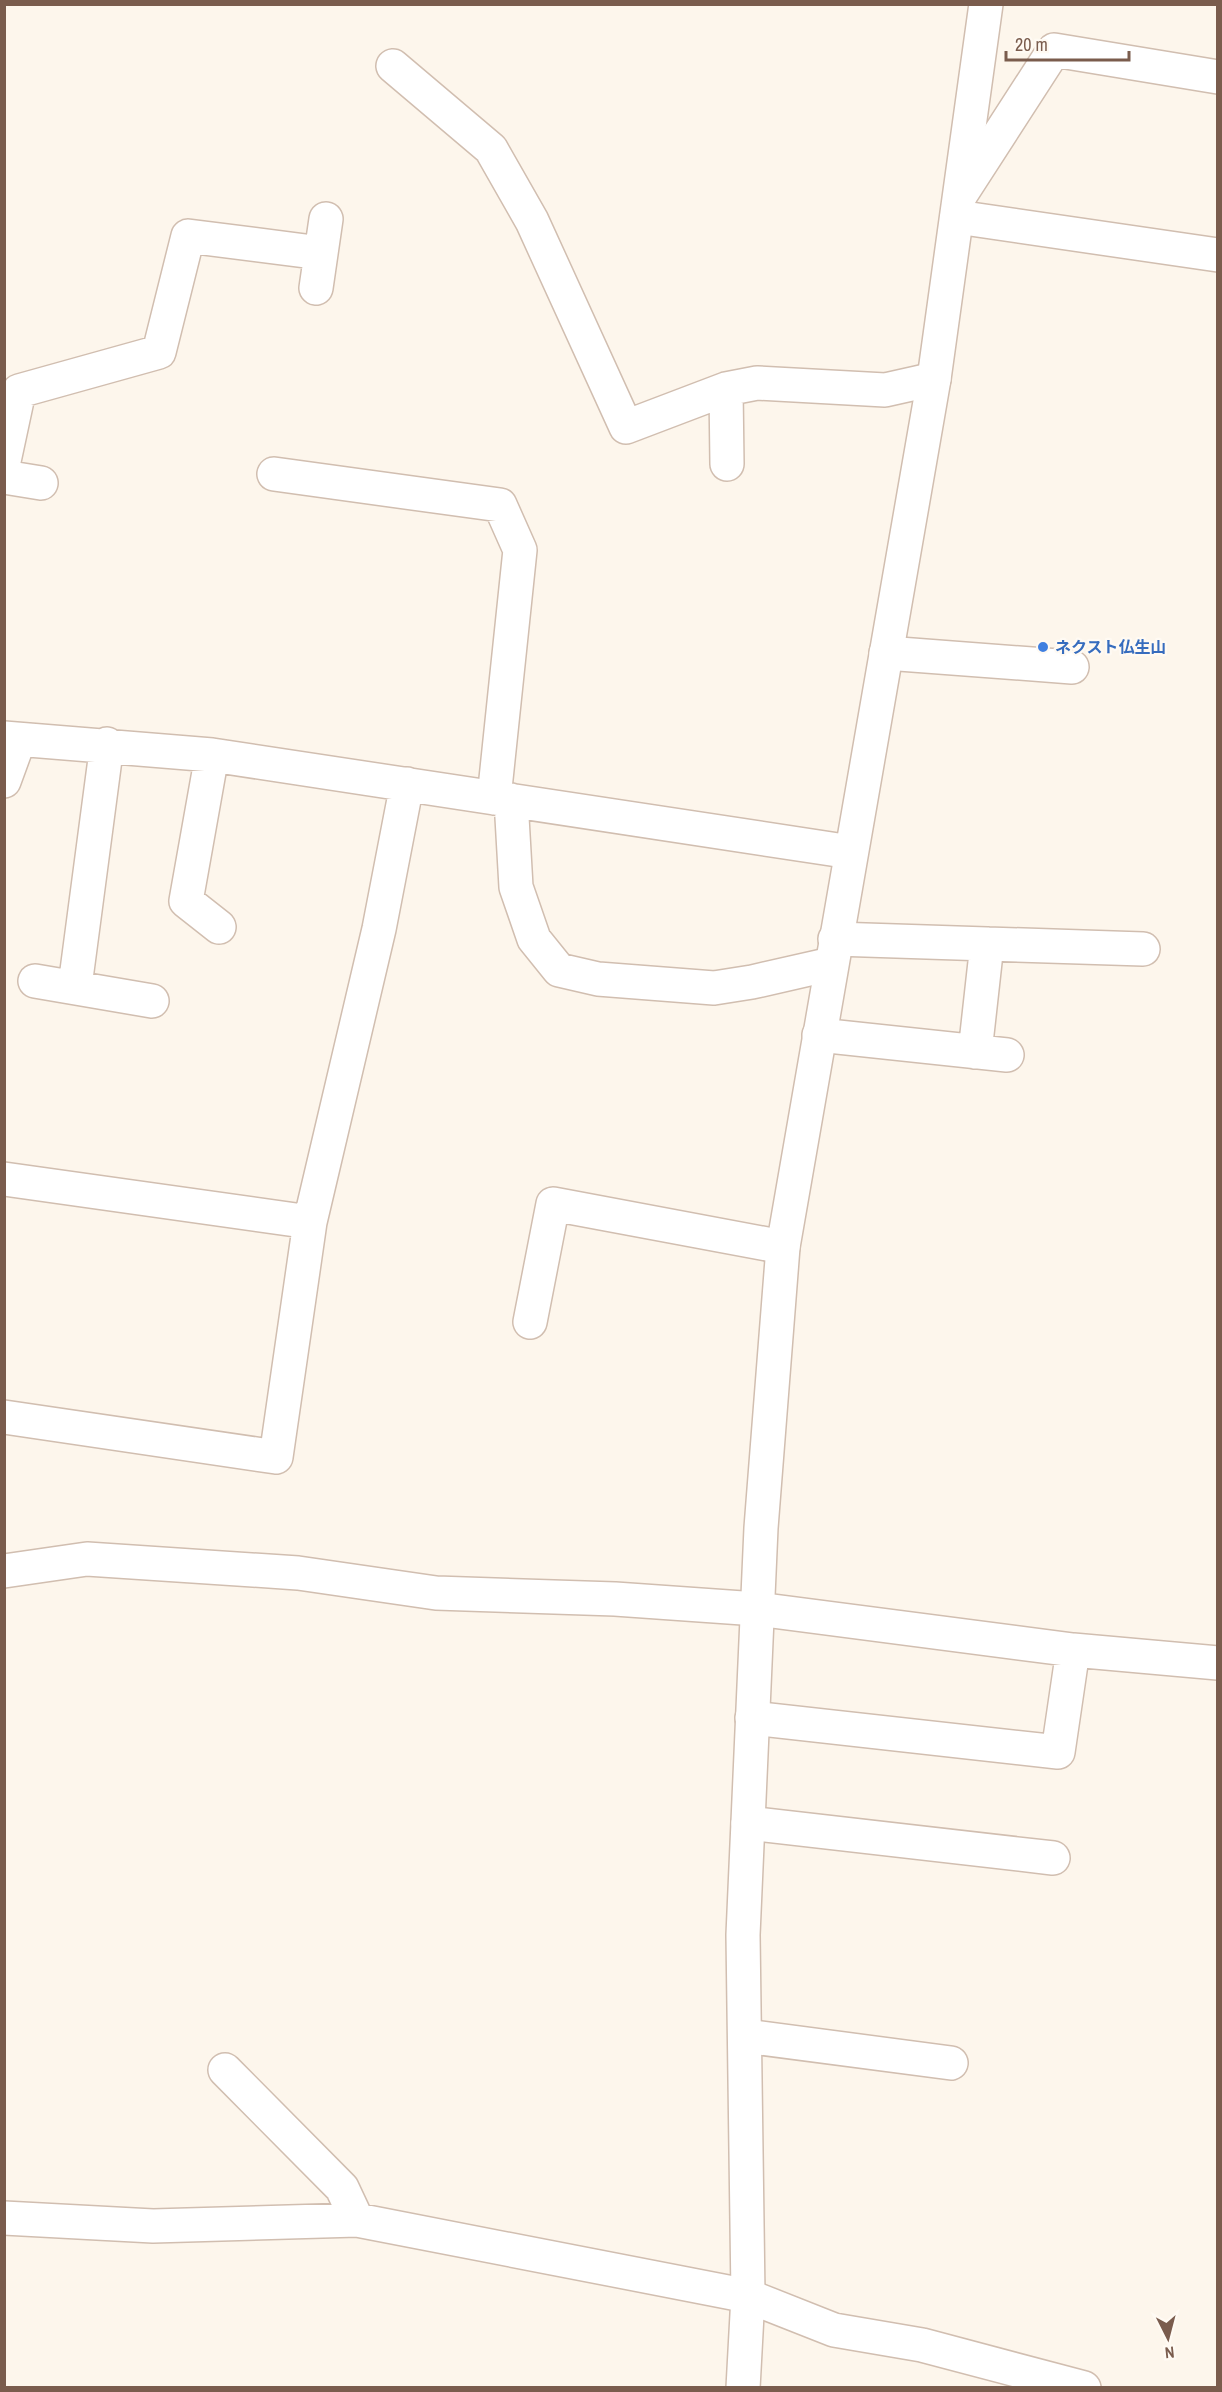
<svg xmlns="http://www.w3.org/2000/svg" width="1222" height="2392" font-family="'Archivo Narrow','Noto Sans JP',sans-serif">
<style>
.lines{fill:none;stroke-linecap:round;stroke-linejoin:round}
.minor-casing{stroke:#d1beb0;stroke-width:36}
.tertiary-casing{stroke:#d1beb0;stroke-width:36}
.minor{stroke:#fff;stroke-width:33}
.tertiary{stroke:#fff;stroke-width:33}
.shop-dot{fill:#3f7fe0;stroke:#fffaf3;stroke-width:2}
.labels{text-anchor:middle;stroke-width:4.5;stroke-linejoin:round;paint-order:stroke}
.shop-label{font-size:16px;font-weight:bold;fill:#366cbe;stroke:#fffaf3;text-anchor:start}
</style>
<rect width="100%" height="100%" fill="#fdf6ec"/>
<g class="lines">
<defs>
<path id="minor" d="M393 66 491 149 532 221 626 427 726 389 757 383 885 390 934 379
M961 194 1054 50 1218 77
M957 217 1218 255
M316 288 326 219
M726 389 727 464
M4 461 19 391 159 352 188 236 321 253
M274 474 500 505 520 550 494 798
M4 477 41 483
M886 653 1072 667
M4 738 212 755 851 852
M212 755 186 901 219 927
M4 781 19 740
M511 800 516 887 534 939 559 970 598 979 714 988 752 982 831 964
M835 939 1143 949
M35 981 152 1001
M75 986 107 744
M819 1035 1007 1055
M975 1052 987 944
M4 1179 310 1222
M530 1322 553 1204 783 1247
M4 1417 276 1457 310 1222 379 929 407 784
M4 1571 87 1559 298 1573 436 1593 615 1599 757 1609 1073 1650 1218 1663
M752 1718 1058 1752 1073 1650
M748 1823 1053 1858
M745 2036 951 2063
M225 2070 342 2188 357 2220
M4 2218 153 2226 357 2220 748 2296 834 2330 922 2345 1084 2388"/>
<path id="tertiary" d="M743 2388 748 2296 743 1935 761 1528 783 1247 934 379 986 4"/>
</defs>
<!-- minor casing -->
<use href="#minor" class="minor-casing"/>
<!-- tertiary casing -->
<use href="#tertiary" class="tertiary-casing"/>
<!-- minor -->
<use href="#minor" class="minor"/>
<!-- tertiary -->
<use href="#tertiary" class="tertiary"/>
</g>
<!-- markers -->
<circle class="shop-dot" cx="1043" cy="647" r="6"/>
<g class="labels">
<!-- shop labels -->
<g class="shop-label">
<text x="1055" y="653">ネクスト仏生山</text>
</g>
</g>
<!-- border -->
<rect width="1222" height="2392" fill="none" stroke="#7a5c4d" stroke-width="12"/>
<!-- north arrow -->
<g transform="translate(1168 2338) rotate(174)" stroke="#fffaf3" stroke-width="4.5" paint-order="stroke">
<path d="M0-4.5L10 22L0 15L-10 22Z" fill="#7a5c4d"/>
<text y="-9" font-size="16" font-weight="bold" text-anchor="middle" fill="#7a5c4d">N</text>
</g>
<!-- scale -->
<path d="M1006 51v9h123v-9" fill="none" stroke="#7a5c4d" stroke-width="3"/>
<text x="1015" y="51" font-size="18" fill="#7a5c4d" stroke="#fffaf3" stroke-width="4.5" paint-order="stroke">20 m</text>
</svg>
